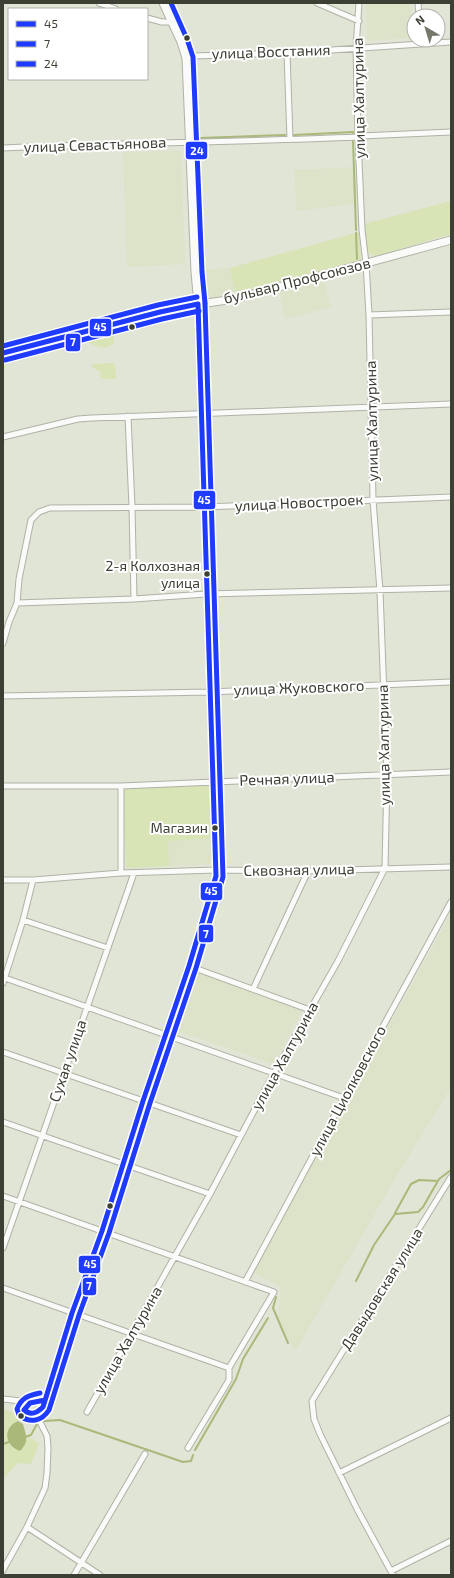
<svg xmlns="http://www.w3.org/2000/svg" width="454" height="1578" font-family="'Exo 2',sans-serif">
<style>
.built{fill:#dce3c8}
.green{fill:#d8e3b6}
.water{fill:#aab87a}
.lines{fill:none;stroke-linecap:round;stroke-linejoin:round}
.stream{stroke:#aab87a;stroke-width:2}
.street-casing{stroke:#afb2a6;stroke-width:7}
.secondary-casing{stroke:#afb2a6;stroke-width:9}
.street{stroke:#fafbf9;stroke-width:5}
.secondary{stroke:#fafbf9;stroke-width:7}
.bus-1-casing{stroke:#fff;stroke-width:8}
.bus-2-casing{stroke:#fff;stroke-width:8}
.bus-3-casing{stroke:#fff;stroke-width:8}
.bus-1{stroke:#1f3bff;stroke-width:5}
.bus-2{stroke:#1f3bff;stroke-width:5}
.bus-3{stroke:#1f3bff;stroke-width:5}
.bus-dot{fill:#3c3f33;stroke:#fff;stroke-width:1.5}
.labels{text-anchor:middle;stroke-width:4;stroke-linejoin:round;paint-order:stroke}
.bus-label{font-size:14px;fill:#3c3f33;stroke:#fff;text-anchor:end}
.street-label{font-size:15px;fill:#3c3f33;stroke:#fff}
.line-badge{stroke:#fff;stroke-width:1.5}
.badge-label{font-size:11px;text-anchor:middle;font-weight:bold;fill:#fff}
</style>
<rect width="100%" height="100%" fill="#e0e5d5"/>
<!-- built -->
<path class="built" d="M366 3H410L412 38 368 41Z
M181 151 185 264 127 267 123 152Z
M357 167 359 203 297 211 294 170Z
M230 268 236 293 214 299 205 296 200 285 198 270Z
M324 281 331 307 285 319 279 292Z
M212 838 213 864 169 866 168 841Z
M451 914V1087L396 1177 296 1350 293 1349 278 1317 281 1287 252 1272Z
M190 970 297 1007 300 1010 301 1012 274 1064 172 1029Z"/>
<!-- green -->
<path class="green" d="M451 201V234L376 256 372 255 367 251 364 224Z
M359 232 361 260 236 293 230 268Z
M113 333 114 343C105 352 94 345 85 341Z
M115 363 116 379H101L100 371H97L96 368H93L91 364Z
M210 784 212 838 168 841 169 866 126 868 123 788Z
M3 1409 16 1414 18 1421 14 1423 8 1442 14 1449 20 1451 23 1448 28 1437 39 1443 31 1464 18 1463 3 1479Z"/>
<!-- water -->
<path class="water" d="M18 1421 23 1424C26 1436 30 1441 20 1451 5 1446 2 1428 18 1421Z"/>
<g class="lines">
<!-- stream -->
<path class="stream" d="M294 135 353 132V134
M200 138 285 135
M353 140 356 230
M356 233 357 259
M395 1213 411 1184 419 1180 438 1181
M356 1281 374 1245 395 1214 418 1212 423 1207 439 1179 451 1170
M276 1297 273 1308 288 1343
M44 1421 60 1420 183 1462 191 1461 193 1455
M25 1437 31 1435 37 1424
M3 1444 9 1442
M195 1450 236 1379 243 1359 268 1318"/>
<defs>
<path id="street" d="M99 3 116 9
M317 3 359 21
M418 3 419 16
M147 18 162 22H172
M287 53 290 139
M186 58 193 56 287 53 451 42
M3 148C121 143 240 142 358 137L361 136 451 132
M369 315 451 312
M128 416 132 507 134 599
M3 437 78 419 92 418 451 404
M17 603 134 599 206 594 451 588
M3 643 9 622 17 603 19 579 31 520 39 512 50 508 204 507 451 497
M3 696 209 692 451 682
M3 786H121L451 772
M121 786V873
M3 880H33L121 873 216 870 308 871 451 867
M23 920 108 948
M189 966 310 1010
M5 978 344 1098
M3 983 23 920 33 880
M253 989 308 871
M3 1052 241 1135
M3 1122 210 1194
M3 1196 274 1292 229 1368V1380L188 1448
M3 1248 134 873
M245 1282 344 1098 451 902
M3 1288 229 1368
M3 1399 30 1402 45 1400
M87 1412 210 1194 274 1073 338 961 385 868 387 775 380 591 373 500 369 315 366 263 362 230 358 137 356 48 359 3
M339 1473 451 1418
M27 1527 100 1575
M3 1570 27 1527 45 1488 47 1473 48 1448 47 1436 39 1420 45 1400 72 1313 102 1231 143 1101 189 966 216 876 198 304
M391 1571 451 1541
M74 1575 145 1454
M393 1575 357 1509 320 1434 314 1419 312 1401 451 1177"/>
<path id="secondary" d="M163 3 181 42 186 58 195 272 198 304
M3 353 185 306 235 299 451 240"/>
</defs>
<!-- street casing -->
<use href="#street" class="street-casing"/>
<!-- secondary casing -->
<use href="#secondary" class="secondary-casing"/>
<!-- street -->
<use href="#street" class="street"/>
<!-- secondary -->
<use href="#secondary" class="secondary"/>
<defs>
<path id="bus-1" d="M3 353 160 312 198 304
M45 1400 30 1403 24 1410C31 1416 37 1413 43 1407L72 1313 102 1231 143 1101 189 966 216 876 198 304"/>
<path id="bus-2" d="M5 360 162 319 199 311
M40 1393C29 1395 21 1398 17 1409L19 1415C30 1424 42 1421 49 1410L79 1315 109 1233 150 1103 196 968 223 877 205 304"/>
<path id="bus-3" d="M171 3 187 39 193 57 202 272 205 303
M3 346 158 305 197 297"/>
</defs>
<!-- bus-1 casing -->
<use href="#bus-1" class="bus-1-casing"/>
<!-- bus-2 casing -->
<use href="#bus-2" class="bus-2-casing"/>
<!-- bus-3 casing -->
<use href="#bus-3" class="bus-3-casing"/>
<!-- bus-1 -->
<use href="#bus-1" class="bus-1"/>
<!-- bus-2 -->
<use href="#bus-2" class="bus-2"/>
<!-- bus-3 -->
<use href="#bus-3" class="bus-3"/>
</g>
<!-- markers -->
<g class="bus-dot">
<circle cx="187" cy="38" r="3.5"/>
<circle cx="132" cy="327" r="3.5"/>
<circle cx="207" cy="574" r="3.5"/>
<circle cx="215" cy="828" r="3.5"/>
<circle cx="110" cy="1206" r="3.5"/>
<circle cx="21" cy="1416" r="3.5"/>
</g>
<g class="labels">
<!-- bus labels -->
<g class="bus-label">
<text x="200" y="571">2-я Колхозная<tspan x="200" dy="17">улица</tspan></text>
<text x="208" y="833">Магазин</text>
</g>
<!-- street labels -->
<g class="street-label">
<text transform="translate(271 52) rotate(-2)" y="5">улица Восстания</text>
<text transform="translate(359 98) rotate(-91)" y="5">улица Халтурина</text>
<text transform="translate(95 145) rotate(-2)" y="5">улица Севастьянова</text>
<text transform="translate(297 281) rotate(-14)" y="5">бульвар Профсоюзов</text>
<text transform="translate(372 421) rotate(-91)" y="5">улица Халтурина</text>
<text transform="translate(299 503) rotate(-3)" y="5">улица Новостроек</text>
<text transform="translate(299 688) rotate(-2)" y="5">улица Жуковского</text>
<text transform="translate(384 745) rotate(-91)" y="5">улица Халтурина</text>
<text transform="translate(287 779) rotate(-2)" y="5">Речная улица</text>
<text transform="translate(299 870) rotate(-1)" y="5">Сквозная улица</text>
<text transform="translate(285 1056) rotate(-61)" y="5">улица Халтурина</text>
<text transform="translate(68 1061) rotate(-71)" y="5">Сухая улица</text>
<text transform="translate(348 1091) rotate(-62)" y="5">улица Циолковского</text>
<text transform="translate(382 1289) rotate(-58)" y="5">Давыдовская улица</text>
<text transform="translate(128 1340) rotate(-60)" y="5">улица Халтурина</text>
</g>
</g>
<g class="line-badge">
<rect x="185" y="141" width="23" height="19" rx="4" fill="#1f3bff"/>
<rect x="89" y="318" width="23" height="19" rx="4" fill="#1f3bff"/>
<rect x="65" y="333" width="16" height="19" rx="4" fill="#1f3bff"/>
<rect x="193" y="490" width="23" height="20" rx="4" fill="#1f3bff"/>
<rect x="200" y="882" width="23" height="19" rx="4" fill="#1f3bff"/>
<rect x="198" y="924" width="16" height="19" rx="4" fill="#1f3bff"/>
<rect x="78" y="1255" width="23" height="19" rx="4" fill="#1f3bff"/>
<rect x="82" y="1277" width="15" height="19" rx="4" fill="#1f3bff"/>
</g>
<g class="badge-label">
<text x="197" y="155">24</text>
<text x="100" y="331">45</text>
<text x="73" y="346">7</text>
<text x="204" y="504">45</text>
<text x="211" y="895">45</text>
<text x="206" y="938">7</text>
<text x="90" y="1268">45</text>
<text x="89" y="1290">7</text>
</g>
<!-- border -->
<rect width="454" height="1578" fill="none" stroke="#3c3f33" stroke-width="8"/>
<!-- legend -->
<rect x="8" y="8" width="140" height="72" fill="#ffffff" stroke="#b1b2ad"/>
<rect x="16" y="21" width="20" height="6" fill="#1f3bff" stroke="#b1b2ad"/>
<text x="44" y="28" font-size="12" fill="#3c3f33">45</text>
<rect x="16" y="41" width="20" height="6" fill="#1f3bff" stroke="#b1b2ad"/>
<text x="44" y="48" font-size="12" fill="#3c3f33">7</text>
<rect x="16" y="61" width="20" height="6" fill="#1f3bff" stroke="#b1b2ad"/>
<text x="44" y="68" font-size="12" fill="#3c3f33">24</text>
<!-- north arrow -->
<g transform="translate(426 28) rotate(322)"><circle r="19" fill="#ffffff" stroke="#b1b2ad"/>
<path d="M0-3L7 15L0 10L-7 15Z" fill="#75796c"/>
<text y="-6" font-size="11" font-weight="bold" text-anchor="middle" fill="#3c3f33">N</text>
</g>
</svg>
